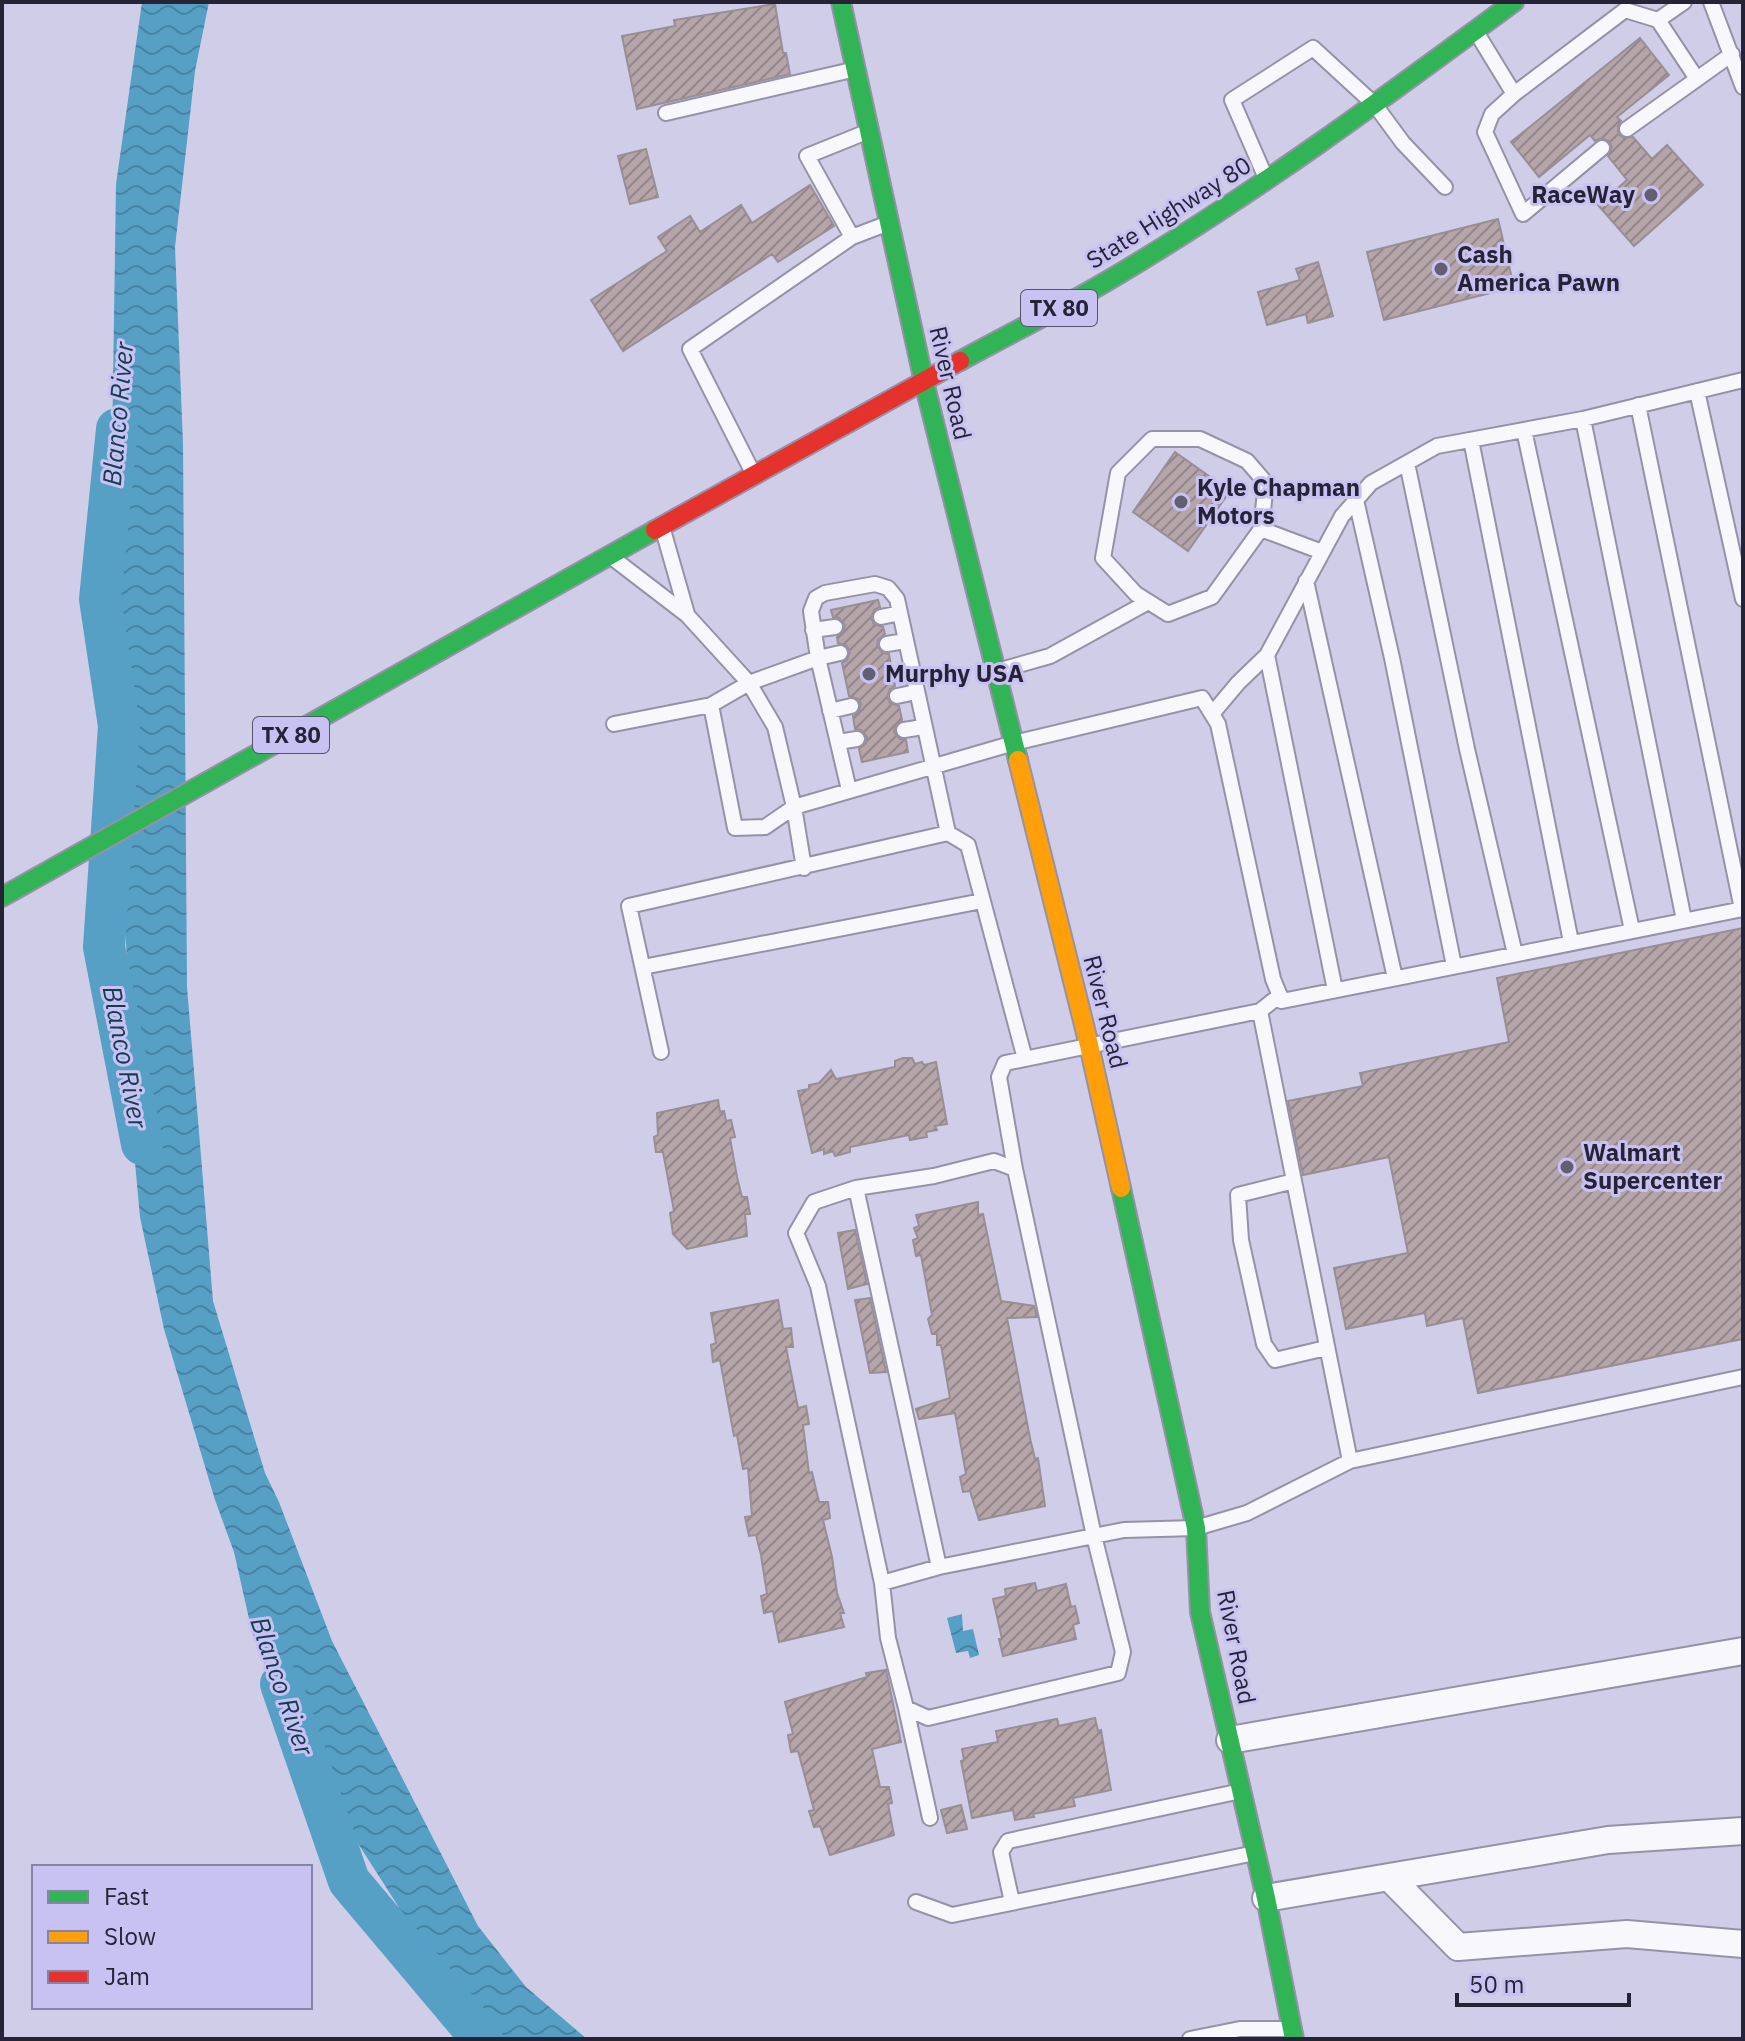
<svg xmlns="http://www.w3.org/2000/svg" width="1745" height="2041" font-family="'IBM Plex Sans',sans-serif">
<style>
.water{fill:url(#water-waves)}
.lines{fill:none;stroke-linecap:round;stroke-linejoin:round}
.river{stroke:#56a0c6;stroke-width:42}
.building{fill:url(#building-hatch);stroke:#988e96;stroke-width:2}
.lane-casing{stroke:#9592a7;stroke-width:18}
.street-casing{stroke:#9592a7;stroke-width:30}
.fast-casing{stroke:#9592a7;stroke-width:22}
.slow-casing{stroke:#9592a7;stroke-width:22}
.jam-casing{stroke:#9592a7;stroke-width:22}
.lane{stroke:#f8f8fc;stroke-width:14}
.street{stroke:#f8f8fc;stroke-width:26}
.fast{stroke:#30b455;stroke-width:18}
.slow{stroke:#ff9f0a;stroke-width:18}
.jam{stroke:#e5322d;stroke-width:18}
.poi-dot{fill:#625e74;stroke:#c8c2f3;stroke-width:3}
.labels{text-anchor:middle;stroke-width:6;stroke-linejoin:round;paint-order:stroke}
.shield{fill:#c8c2f3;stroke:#57536f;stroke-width:2}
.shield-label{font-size:22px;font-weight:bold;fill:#262336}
.poi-label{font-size:24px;font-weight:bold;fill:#262336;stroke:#c8c2f3;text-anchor:start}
.street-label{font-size:24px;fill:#262336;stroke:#c8c2f3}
.water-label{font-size:26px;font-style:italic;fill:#133e51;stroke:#c8c2f3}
</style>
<defs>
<pattern id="water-waves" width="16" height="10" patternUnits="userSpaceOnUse" patternTransform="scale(2)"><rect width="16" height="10" fill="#56a0c6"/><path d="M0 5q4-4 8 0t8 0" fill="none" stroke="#4782a2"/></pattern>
<pattern id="building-hatch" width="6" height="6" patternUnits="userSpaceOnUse" patternTransform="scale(2)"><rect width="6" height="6" fill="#b5a5a9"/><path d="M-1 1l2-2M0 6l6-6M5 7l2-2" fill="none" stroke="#93868a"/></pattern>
</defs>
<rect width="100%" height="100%" fill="#d0cde8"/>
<!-- water -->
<path class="water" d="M142 2H209L195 71 175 247 183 443 187 987 213 1301 265 1473 279 1502 332 1641 478 1926 526 1987 587 2039H459L434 1995 398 1906 350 1831 292 1725 266 1668 252 1632 234 1552 215 1500 164 1329 140 1217 130 1108 131 1046 122 860 119 676 110 583 116 184Z
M962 1614 963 1631 973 1629 979 1655 970 1658 968 1651 956 1653 947 1618Z"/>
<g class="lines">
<!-- river -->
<path class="river" d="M117 429 100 599 119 726 104 947 142 1144
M281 1684 349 1881 482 2039"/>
</g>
<!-- building -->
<path class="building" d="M775 4 783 53H786L790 74 637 109 622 36 675 26 674 20Z
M1640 38 1669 75 1617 117 1621 121 1618 126V134L1624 138 1633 137 1652 159 1667 145 1703 185 1634 246 1598 205 1627 180 1608 156 1612 147 1609 141 1601 138 1595 141 1590 135 1539 177 1511 142Z
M646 149 658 197 630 204 618 156Z
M810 185 834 226 778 262 772 254 623 351 591 300 667 251 658 237 690 216 700 232 741 205 752 223Z
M1498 219 1514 287 1384 320 1367 252Z
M1318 262 1333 316 1308 323 1306 314 1267 325 1258 292 1300 280 1296 269Z
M1175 452 1230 491 1188 551 1133 512Z
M878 600 880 607 874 610 871 618 874 624 883 627 885 634 878 640 877 646 883 653 889 654 895 686 890 689 887 697 890 703 899 706 902 720 895 726 894 732 900 739 906 740 908 752 862 762 859 749 866 743 867 737 861 730 855 729 853 716 858 713 861 704 858 699 849 696 842 663 847 660 850 652 847 646 838 643 837 637 844 631 845 625 839 618 833 617 831 610Z
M1743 928V1339L1478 1393 1463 1318 1427 1326 1425 1313 1346 1329 1334 1268 1408 1253 1389 1157 1303 1175 1288 1101 1363 1086 1360 1073 1509 1042 1497 978Z
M903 1058H912L915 1064 922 1062 924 1065 936 1062 947 1124 935 1126 937 1130 926 1132 927 1137 910 1140 909 1135 850 1147V1152L835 1156 833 1151 824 1154V1149L812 1153 798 1091 809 1089V1085L819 1083 831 1070 836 1079 895 1067V1061Z
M718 1100 720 1112 724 1111 726 1121 731 1120 735 1137 730 1138 737 1177 742 1197H747L750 1214H745L747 1236 687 1249 673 1234 670 1213 674 1211 663 1152H656L654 1137 658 1135 657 1113Z
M978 1202V1215L983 1214 1001 1301 1034 1306 1037 1317 1007 1318 1030 1438 1035 1459 1038 1458 1045 1506 979 1520 970 1491 963 1492 960 1477 966 1474 955 1413 919 1419 916 1409 950 1398 941 1345H937V1334H932L928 1319 932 1315 921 1255 916 1256 913 1240 918 1238 914 1228 919 1226 916 1215Z
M855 1230 867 1284 848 1289 838 1233Z
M870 1298 886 1372 870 1373 855 1300Z
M778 1300 783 1329 791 1328 793 1347H786L798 1408 806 1406 809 1424 803 1425 809 1473 812 1472 819 1502H828L830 1518 823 1520 832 1557 837 1593 844 1613H840L844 1627 779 1642 773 1611 764 1613 761 1596 767 1594 761 1555 756 1535 749 1536 745 1517 752 1516 748 1468 743 1469 737 1435 734 1436 720 1360 713 1362 711 1345 716 1343 711 1313Z
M1035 1583 1037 1591 1066 1584 1071 1607 1075 1606 1079 1623 1073 1625 1076 1639 1003 1656 999 1639H1002L993 1599 1006 1596 1005 1589Z
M886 1670 901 1742 872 1749 880 1787H889L892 1803 888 1804 894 1835 830 1855 820 1826 814 1827 809 1811 814 1810 798 1751 791 1752 788 1735 793 1734 785 1702 867 1677 866 1673Z
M1095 1718 1098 1731 1101 1730 1111 1790 1073 1798 1075 1806 1033 1814 1034 1817 1015 1820 1013 1810 972 1818 961 1761 964 1760 962 1749 998 1742 996 1731 1057 1719 1059 1726Z
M961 1805 967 1829 947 1833 941 1810Z"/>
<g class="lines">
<defs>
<path id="lane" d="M1711 2 1743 87
M1658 20 1697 79
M1478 35 1514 94 1492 114 1485 132 1523 214 1602 148
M1514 94 1625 10 1658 20 1684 2
M666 113 856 69
M1627 129 1732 54
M869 131 807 156 852 237 886 224
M1265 176 1232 100 1313 48 1375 105 1403 143 1445 187
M1697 391 1743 599
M1638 405 1742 909
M1583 419 1684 920
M1524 430 1632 930
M1471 440 1571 942
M1407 463 1467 749 1515 954
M753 473 690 349 852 237
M1356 500 1392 658 1454 966
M1261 529 1212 597 1168 614 1136 594 1103 558 1118 473 1152 439H1200L1247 461 1266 483 1261 529 1322 552
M663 530 687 614
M614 559 687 615 749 683 775 727 794 807 804 868
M1306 581 1395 978
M881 617 900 613
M813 630 835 627
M887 644 905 641
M840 653 818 658 849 790
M1267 655 1335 990
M997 671 1050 656 1148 602
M897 696 916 692
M711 705 735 828 765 827 794 807 1014 743 1202 698 1218 724 1273 979 1282 1001 1743 909
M830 711 851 706
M1212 714 1238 683 1267 655 1342 516 1371 483 1437 446 1583 419 1743 380
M614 724 711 705 749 683 818 658 811 611 816 598 825 593 875 584 888 588 897 599 948 833 629 906 661 1052
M904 730 923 727
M838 742 857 739
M948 833 968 845 1025 1059
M643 967 982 901
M1280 995 1260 1011 1350 1461 1743 1377
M994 1161 1015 1169 1094 1536 1123 1652 1118 1673 928 1718 906 1708 888 1638 882 1583 818 1286 796 1233 814 1202 856 1188 934 1176Z
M1015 1169 999 1077 1005 1063 1260 1011
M1294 1181 1238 1195 1241 1240 1264 1344 1275 1360 1326 1348
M856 1188 939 1567
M882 1583 939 1567 1124 1530 1196 1528 1247 1513 1350 1461
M906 1708 930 1818
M916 1902 952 1915 1255 1853
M1012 1902 1001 1852 1008 1841 1241 1791
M1190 2039 1240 2029H1292"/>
<path id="street" d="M1230 1740 1743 1651
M1743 1831 1608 1840 1389 1877 1458 1947 1627 1934 1743 1944
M1266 1898 1389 1877"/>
<path id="fast" d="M841 2 924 382 1018 760
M960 361C1011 333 1064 307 1114 277 1254 194 1384 98 1514 2
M2 897 655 530
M1121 1188 1196 1528 1200 1612 1266 1898 1294 2039"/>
<path id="slow" d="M1018 760 1089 1045 1121 1188"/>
<path id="jam" d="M655 530 960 361"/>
</defs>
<!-- lane casing -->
<use href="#lane" class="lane-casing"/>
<!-- street casing -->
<use href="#street" class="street-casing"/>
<!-- fast casing -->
<use href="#fast" class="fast-casing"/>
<!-- slow casing -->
<use href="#slow" class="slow-casing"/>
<!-- jam casing -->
<use href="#jam" class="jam-casing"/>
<!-- lane -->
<use href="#lane" class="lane"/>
<!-- street -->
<use href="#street" class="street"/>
<!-- fast -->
<use href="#fast" class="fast"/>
<!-- slow -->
<use href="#slow" class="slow"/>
<!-- jam -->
<use href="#jam" class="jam"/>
</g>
<!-- markers -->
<g class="poi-dot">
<circle cx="1651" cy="195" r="8"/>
<circle cx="1441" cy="269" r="8"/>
<circle cx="1181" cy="502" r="8"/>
<circle cx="869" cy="674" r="8"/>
<circle cx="1567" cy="1167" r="8"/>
</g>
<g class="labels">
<!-- shield labels -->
<g class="shield">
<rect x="1021" y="290" width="76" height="36" rx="6"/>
<rect x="253" y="717" width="76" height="36" rx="6"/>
</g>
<g class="shield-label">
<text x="1059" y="316">TX 80</text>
<text x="291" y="743">TX 80</text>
</g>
<!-- poi labels -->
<g class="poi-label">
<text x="1635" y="203" text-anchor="end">RaceWay</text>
<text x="1457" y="263">Cash<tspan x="1457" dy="28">America Pawn</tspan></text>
<text x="1197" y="496">Kyle Chapman<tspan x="1197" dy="28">Motors</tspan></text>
<text x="885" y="682">Murphy USA</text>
<text x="1583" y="1161">Walmart<tspan x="1583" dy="28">Supercenter</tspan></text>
</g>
<!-- street labels -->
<g class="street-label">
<text transform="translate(1169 213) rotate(-32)" y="8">State Highway 80</text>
<text transform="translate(950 383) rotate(77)" y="8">River Road</text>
<text transform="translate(1105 1012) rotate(76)" y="8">River Road</text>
<text transform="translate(1236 1647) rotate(79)" y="8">River Road</text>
</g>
<!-- water labels -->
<g class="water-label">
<text transform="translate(118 414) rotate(-85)" y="9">Blanco River</text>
<text transform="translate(125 1057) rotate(79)" y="9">Blanco River</text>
<text transform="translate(282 1686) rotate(71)" y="9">Blanco River</text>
</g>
</g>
<!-- border -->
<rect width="1745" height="2041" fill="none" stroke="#262336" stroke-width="8"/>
<!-- legend -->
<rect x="32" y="1865" width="280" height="144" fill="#c8c2f3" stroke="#8782a7" stroke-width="2"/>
<rect x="48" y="1891" width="40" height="12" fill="#30b455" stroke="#8782a7" stroke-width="2"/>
<text x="104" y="1905" font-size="24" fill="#262336">Fast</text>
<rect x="48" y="1931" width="40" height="12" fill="#ff9f0a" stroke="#8782a7" stroke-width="2"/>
<text x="104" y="1945" font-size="24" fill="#262336">Slow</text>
<rect x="48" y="1971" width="40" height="12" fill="#e5322d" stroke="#8782a7" stroke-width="2"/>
<text x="104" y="1985" font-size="24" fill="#262336">Jam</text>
<!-- scale -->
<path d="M1457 1993v12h172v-12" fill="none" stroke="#262336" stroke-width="4"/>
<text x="1469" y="1993" font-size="24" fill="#262336" stroke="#c8c2f3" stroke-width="6" paint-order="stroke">50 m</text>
</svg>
